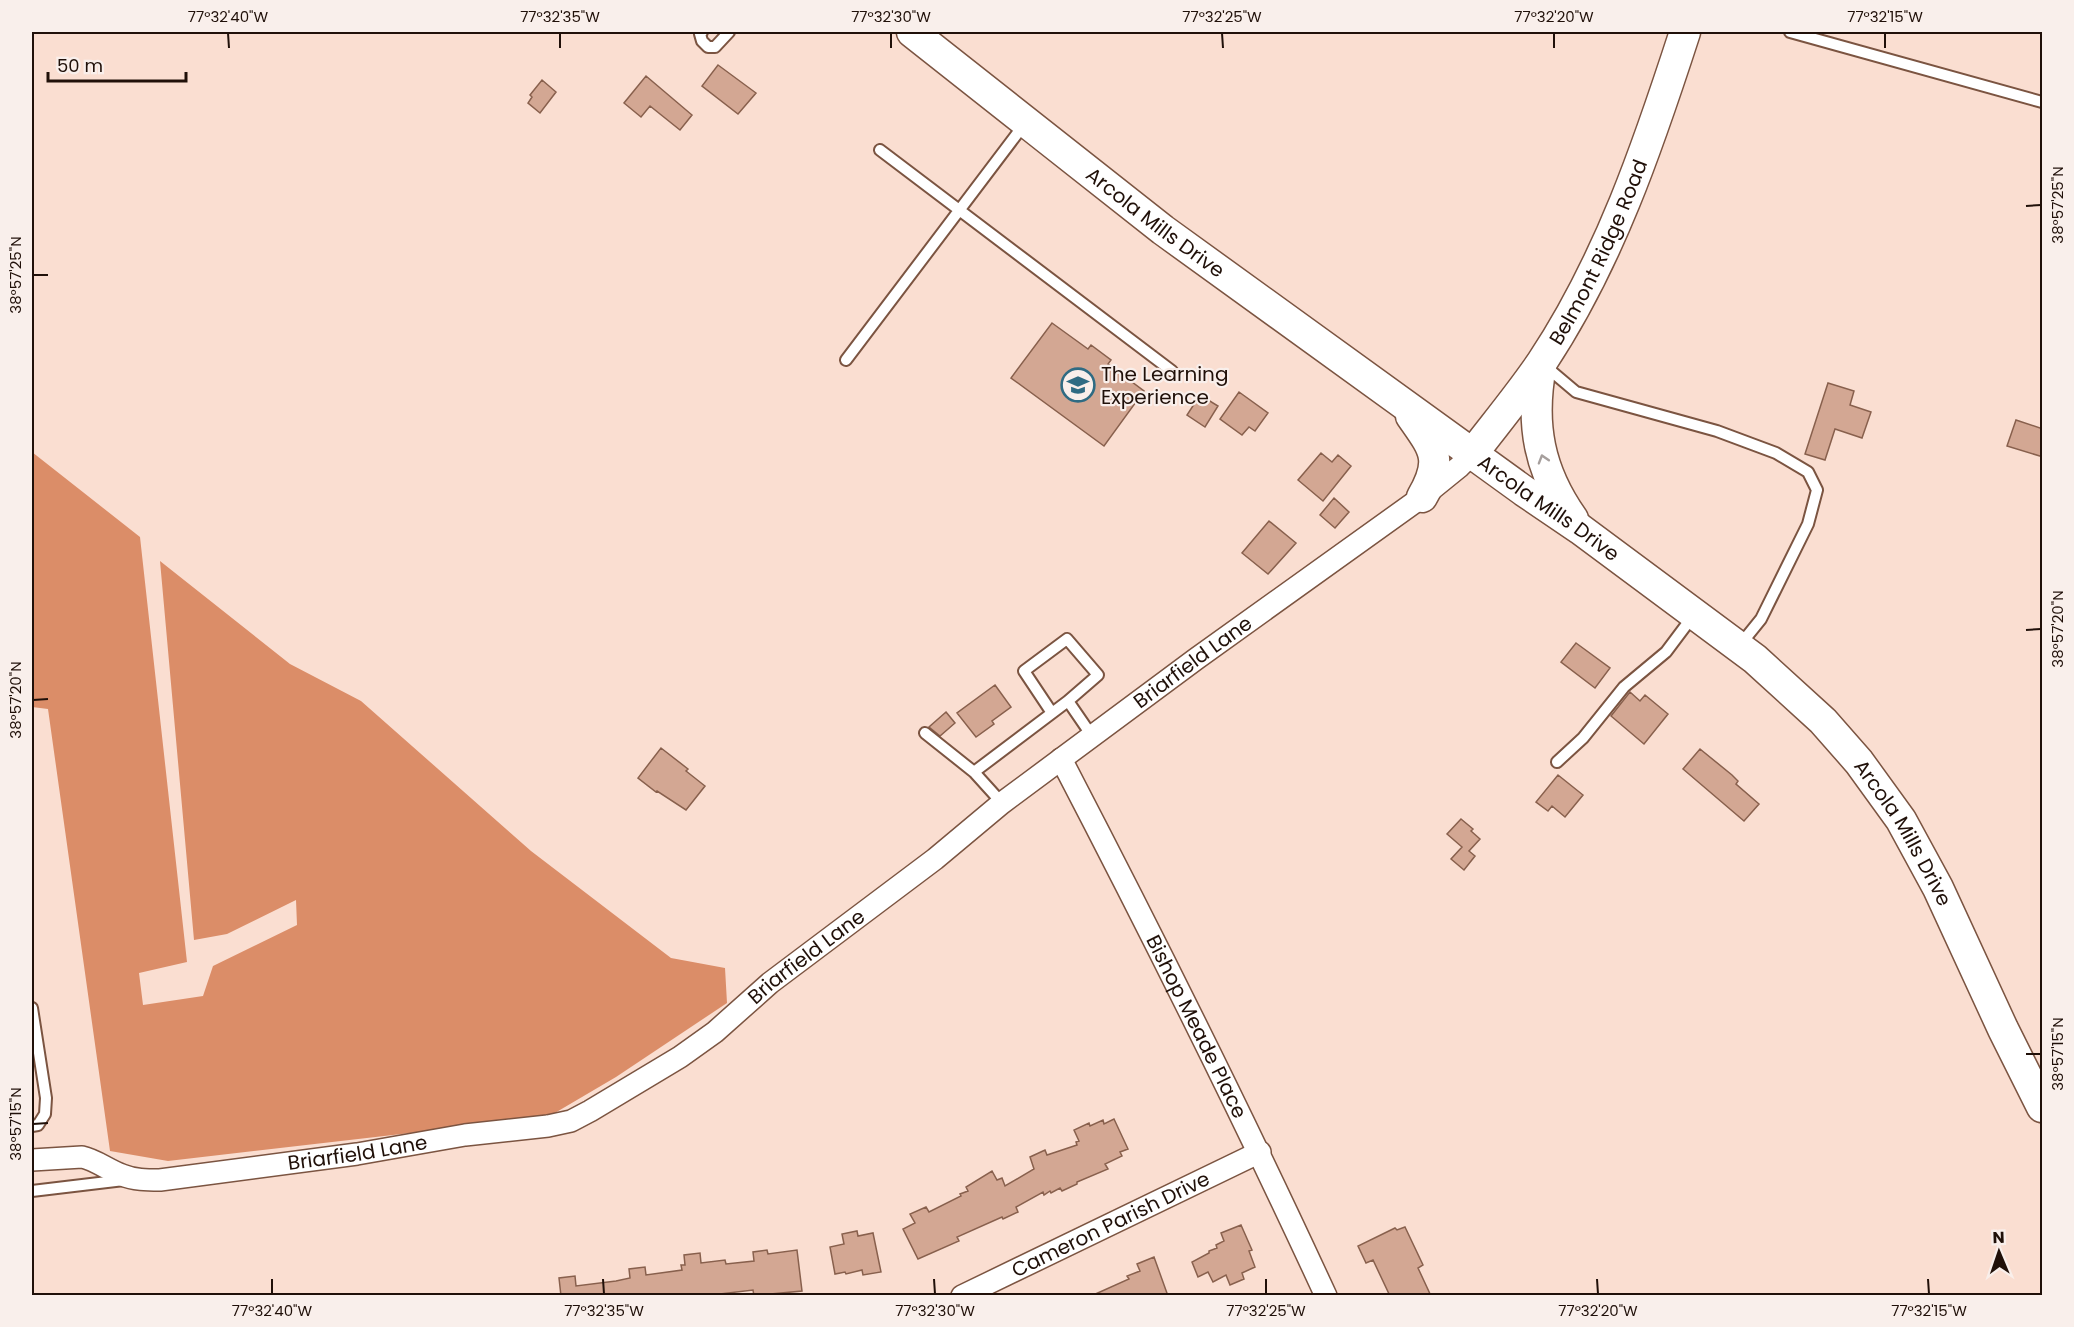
<svg xmlns="http://www.w3.org/2000/svg" width="2074" height="1327" font-family="Poppins,sans-serif">
<style>
.forest{fill:#db8d68}
.building{fill:#d3a793;stroke:#88604d;stroke-width:1.5}
.lines{fill:none;stroke-linecap:round;stroke-linejoin:round}
.lane-casing{stroke:#7b5441;stroke-width:14}
.street-casing{stroke:#7b5441;stroke-width:24}
.secondary-casing{stroke:#7b5441;stroke-width:33}
.lane{stroke:#fff;stroke-width:10}
.street{stroke:#fff;stroke-width:21}
.secondary{stroke:#fff;stroke-width:30}
.oneway{stroke:#a69f9d}
.ticks{fill:none;stroke:#201009;stroke-width:2}
.labels{text-anchor:middle;stroke-width:4.5;stroke-linejoin:round;paint-order:stroke}
.street-label{font-size:20px;fill:#201009;stroke:#f9efeb}
.poi-label{font-size:20px;fill:#201009;stroke:#f9efeb;text-anchor:start}
.neatline{fill:none;stroke:#201009;stroke-width:2}
.ticks-label{font-size:15px;text-anchor:middle;fill:#201009}
</style>
<rect width="100%" height="100%" fill="#faded1"/>
<!-- forest -->
<path class="forest" d="M32 452 140 537 187 962 139 973 143 1005 203 996 213 966 297 925 296 900 227 934 194 940 160 561 290 664 361 701 531 851 671 958 725 968 727 1003 616 1077 548 1117 168 1161 110 1151 48 709 32 707Z"/>
<!-- building -->
<path class="building" d="M718 65 756 93 738 114 702 86Z
M646 76 692 115 680 130 650 106 641 117 624 103Z
M542 80 556 92 540 113 528 103 532 97 530 95Z
M1052 323 1088 349 1091 345 1111 360 1108 364 1144 391 1104 446 1011 378Z
M1828 383 1854 391 1850 405 1871 412 1862 438 1835 429 1825 460 1805 454Z
M1239 392 1268 413 1255 431 1249 427 1242 435 1220 419Z
M1200 395 1218 406 1205 427 1187 415Z
M2016 420 2043 429V457L2007 446Z
M1321 453 1332 462 1338 455 1351 466 1323 501 1298 480Z
M1334 498 1349 512 1335 528 1320 515Z
M1269 521 1296 543 1268 574 1242 553Z
M1576 643 1610 668 1595 688 1561 662Z
M995 685 1011 707 992 721 994 724 976 737 957 713Z
M1630 692 1640 701 1645 695 1668 714 1644 744 1611 716Z
M946 712 955 723 940 736 929 727Z
M661 748 688 769 686 771 705 786 686 810 657 791 656 792 638 778Z
M1700 749 1732 775 1738 781 1736 784 1759 804 1744 821 1683 769Z
M1558 775 1583 795 1565 817 1552 806 1548 811 1536 802Z
M1461 819 1473 829 1471 831 1480 839 1469 851 1475 856 1464 870 1451 859 1462 847 1447 834Z
M1114 1119 1128 1149 1120 1152 1122 1156 1105 1164 1108 1169 1077 1182V1184L1062 1191 1060 1188 1051 1193 1050 1191 1044 1195 1043 1192 1016 1207 1018 1212 1003 1219 1002 1217 957 1237 959 1241 918 1259 903 1229 915 1223 910 1214 926 1207 929 1212 961 1196 960 1194 968 1191 966 1187 992 1171 997 1180 1002 1178 1005 1186 1034 1169 1030 1157 1045 1150 1047 1155 1077 1145 1076 1142 1079 1141 1074 1130 1089 1123 1090 1126 1103 1120 1104 1124Z
M1241 1225 1252 1250 1249 1251 1255 1267 1242 1273 1244 1279 1230 1285 1226 1275 1213 1282 1208 1272 1198 1277 1192 1262 1209 1253V1251L1217 1248 1216 1245 1224 1241 1221 1233Z
M1405 1227 1423 1265 1418 1268 1431 1296H1390L1373 1260 1366 1263 1358 1246 1395 1228 1397 1230Z
M857 1231 858 1236 873 1233 881 1272 863 1275 862 1270 846 1274 845 1272 835 1274 830 1247 844 1244 842 1234Z
M767 1250 768 1254 797 1250 802 1291 771 1294V1296H754L753 1290 703 1296H561L559 1278 575 1276 576 1286 616 1281 630 1278 629 1269 645 1267 646 1275 682 1270 681 1265H685L684 1255 700 1253 701 1263 725 1260 726 1264 754 1261 753 1252Z
M1154 1257 1168 1296H1091L1129 1279 1127 1276 1140 1271 1137 1264Z"/>
<g class="lines">
<defs>
<path id="lane" d="M702 32 700 34 702 41 708 47H715L729 32
M1790 32 2042 102
M880 150 1172 371
M846 360 1026 122
M1544 365 1576 392 1717 431 1776 453 1808 472 1817 490 1808 524 1761 619 1740 645
M1052 713 1024 671 1067 639 1098 675 1068 701
M925 733 974 772
M1557 762 1583 738 1624 687 1666 652 1693 616
M1002 803 974 772 1068 701 1092 736
M32 1008 46 1098 45 1114 38 1125 32 1126
M32 1191 124 1180"/>
<g id="street">
<path id="s1" d="M1061 759C1153 936 1242 1114 1326 1296"/>
<path id="s2" d="M32 1160 82 1157C96 1160 108 1170 122 1175 134 1180 147 1180 160 1180L357 1154 465 1135 548 1126 571 1121 590 1111 680 1057 715 1032 770 983 935 859 1002 803 1196 659 1422 497 1459 467 1473 453"/>
<path id="s3" d="M962 1296 1260 1152"/>
</g>
<g id="secondary">
<path id="s4" d="M912 32 1163 230 1524 491 1580 529 1755 659 1823 721 1859 762 1901 820 1938 888 2003 1029 2042 1107"/>
<path d="M1541 366C1530 424 1539 471 1573 519"/>
<path d="M1411 416C1434 449 1444 459 1422 497"/>
<path id="s5" d="M1473 453C1496 423 1521 393 1542 362 1609 261 1648 146 1685 32"/>
</g>
</defs>
<!-- lane casing -->
<use href="#lane" class="lane-casing"/>
<!-- street casing -->
<use href="#street" class="street-casing"/>
<!-- secondary casing -->
<use href="#secondary" class="secondary-casing"/>
<!-- lane -->
<use href="#lane" class="lane"/>
<!-- street -->
<use href="#street" class="street"/>
<!-- secondary -->
<use href="#secondary" class="secondary"/>
</g>
<!-- one-way arrows -->
<defs><path id="oneway-chevron" d="M-2-3.5L2.5 0L-2 3.5" fill="none" stroke-width="1.6" stroke-linecap="round" stroke-linejoin="round" transform="scale(1.5)"/></defs>
<use class="oneway" href="#oneway-chevron" transform="translate(1543 459) rotate(-107)"/>
<!-- ticks -->
<path class="ticks" d="M228 33 229 48M560 33V48M891 33V48M1222 33 1223 48M1554 33V48M1885 33V48M2026 206 2041 205M33 275H48M2026 630 2041 629M33 700 48 699M2026 1054H2041M33 1124 48 1123M272 1279V1294M603 1279 604 1294M934 1279 935 1294M1266 1279V1294M1597 1279 1598 1294M1928 1279 1929 1294"/>
<!-- icons -->
<defs>
<symbol id="school-ring" viewBox="-11 -11 22 22"><circle r="9.5" fill="#f9efeb" stroke="#2f6b83" stroke-width="1.5"/><path d="M0-5L7-2L0 1L-7-2ZM-4 1L0 2.5L4 1V4Q0 6-4 4Z" fill="#2f6b83"/></symbol>
</defs>
<g fill-rule="evenodd">
<use href="#school-ring" x="1059" y="366" width="38" height="38"/>
</g>
<g class="labels">
<!-- street labels -->
<g class="street-label">
<text dy="7" stroke="none"><textPath href="#s4" startOffset="309">Arcola Mills Drive</textPath></text>
<text dy="7" stroke="none"><textPath href="#s5" startOffset="238">Belmont Ridge Road</textPath></text>
<text dy="7" stroke="none"><textPath href="#s4" startOffset="795">Arcola Mills Drive</textPath></text>
<text dy="7" stroke="none"><textPath href="#s2" startOffset="1322">Briarfield Lane</textPath></text>
<text dy="7" stroke="none"><textPath href="#s4" startOffset="1281">Arcola Mills Drive</textPath></text>
<text dy="7" stroke="none"><textPath href="#s2" startOffset="836">Briarfield Lane</textPath></text>
<text dy="7" stroke="none"><textPath href="#s1" startOffset="300">Bishop Meade Place</textPath></text>
<text dy="7" stroke="none"><textPath href="#s2" startOffset="332">Briarfield Lane</textPath></text>
<text dy="7" stroke="none"><textPath href="#s3" startOffset="165">Cameron Parish Drive</textPath></text>
</g>
<!-- poi labels -->
<g class="poi-label">
<text x="1101" y="381">The Learning<tspan x="1101" dy="23">Experience</tspan></text>
</g>
</g>
<!-- border -->
<rect width="2074" height="1327" fill="none" stroke="#f9efeb" stroke-width="66"/>
<!-- north arrow -->
<g transform="translate(1999 1252) rotate(358)" stroke="#f9efeb" stroke-width="4.5" paint-order="stroke">
<path d="M0-4.5L10 22L0 15L-10 22Z" fill="#201009"/>
<text y="-9" font-size="16" font-weight="bold" text-anchor="middle" fill="#201009">N</text>
</g>
<!-- scale -->
<path d="M48 72v9h138v-9" fill="none" stroke="#201009" stroke-width="3"/>
<text x="57" y="72" font-size="18" fill="#201009" stroke="#f9efeb" stroke-width="4.5" paint-order="stroke">50 m</text>
<rect x="33" y="33" width="2008" height="1261" class="neatline"/>
<g class="ticks-label">
<text x="228" y="22">77°32'40"W</text>
<text x="560" y="22">77°32'35"W</text>
<text x="891" y="22">77°32'30"W</text>
<text x="1222" y="22">77°32'25"W</text>
<text x="1554" y="22">77°32'20"W</text>
<text x="1885" y="22">77°32'15"W</text>
<text transform="translate(2058 205) rotate(-90)" y="5">38°57'25"N</text>
<text transform="translate(16 275) rotate(-90)" y="5">38°57'25"N</text>
<text transform="translate(2058 629) rotate(-90)" y="5">38°57'20"N</text>
<text transform="translate(16 700) rotate(-90)" y="5">38°57'20"N</text>
<text transform="translate(2058 1054) rotate(-90)" y="5">38°57'15"N</text>
<text transform="translate(16 1124) rotate(-90)" y="5">38°57'15"N</text>
<text x="272" y="1316">77°32'40"W</text>
<text x="604" y="1316">77°32'35"W</text>
<text x="935" y="1316">77°32'30"W</text>
<text x="1266" y="1316">77°32'25"W</text>
<text x="1598" y="1316">77°32'20"W</text>
<text x="1929" y="1316">77°32'15"W</text>
</g>
</svg>
